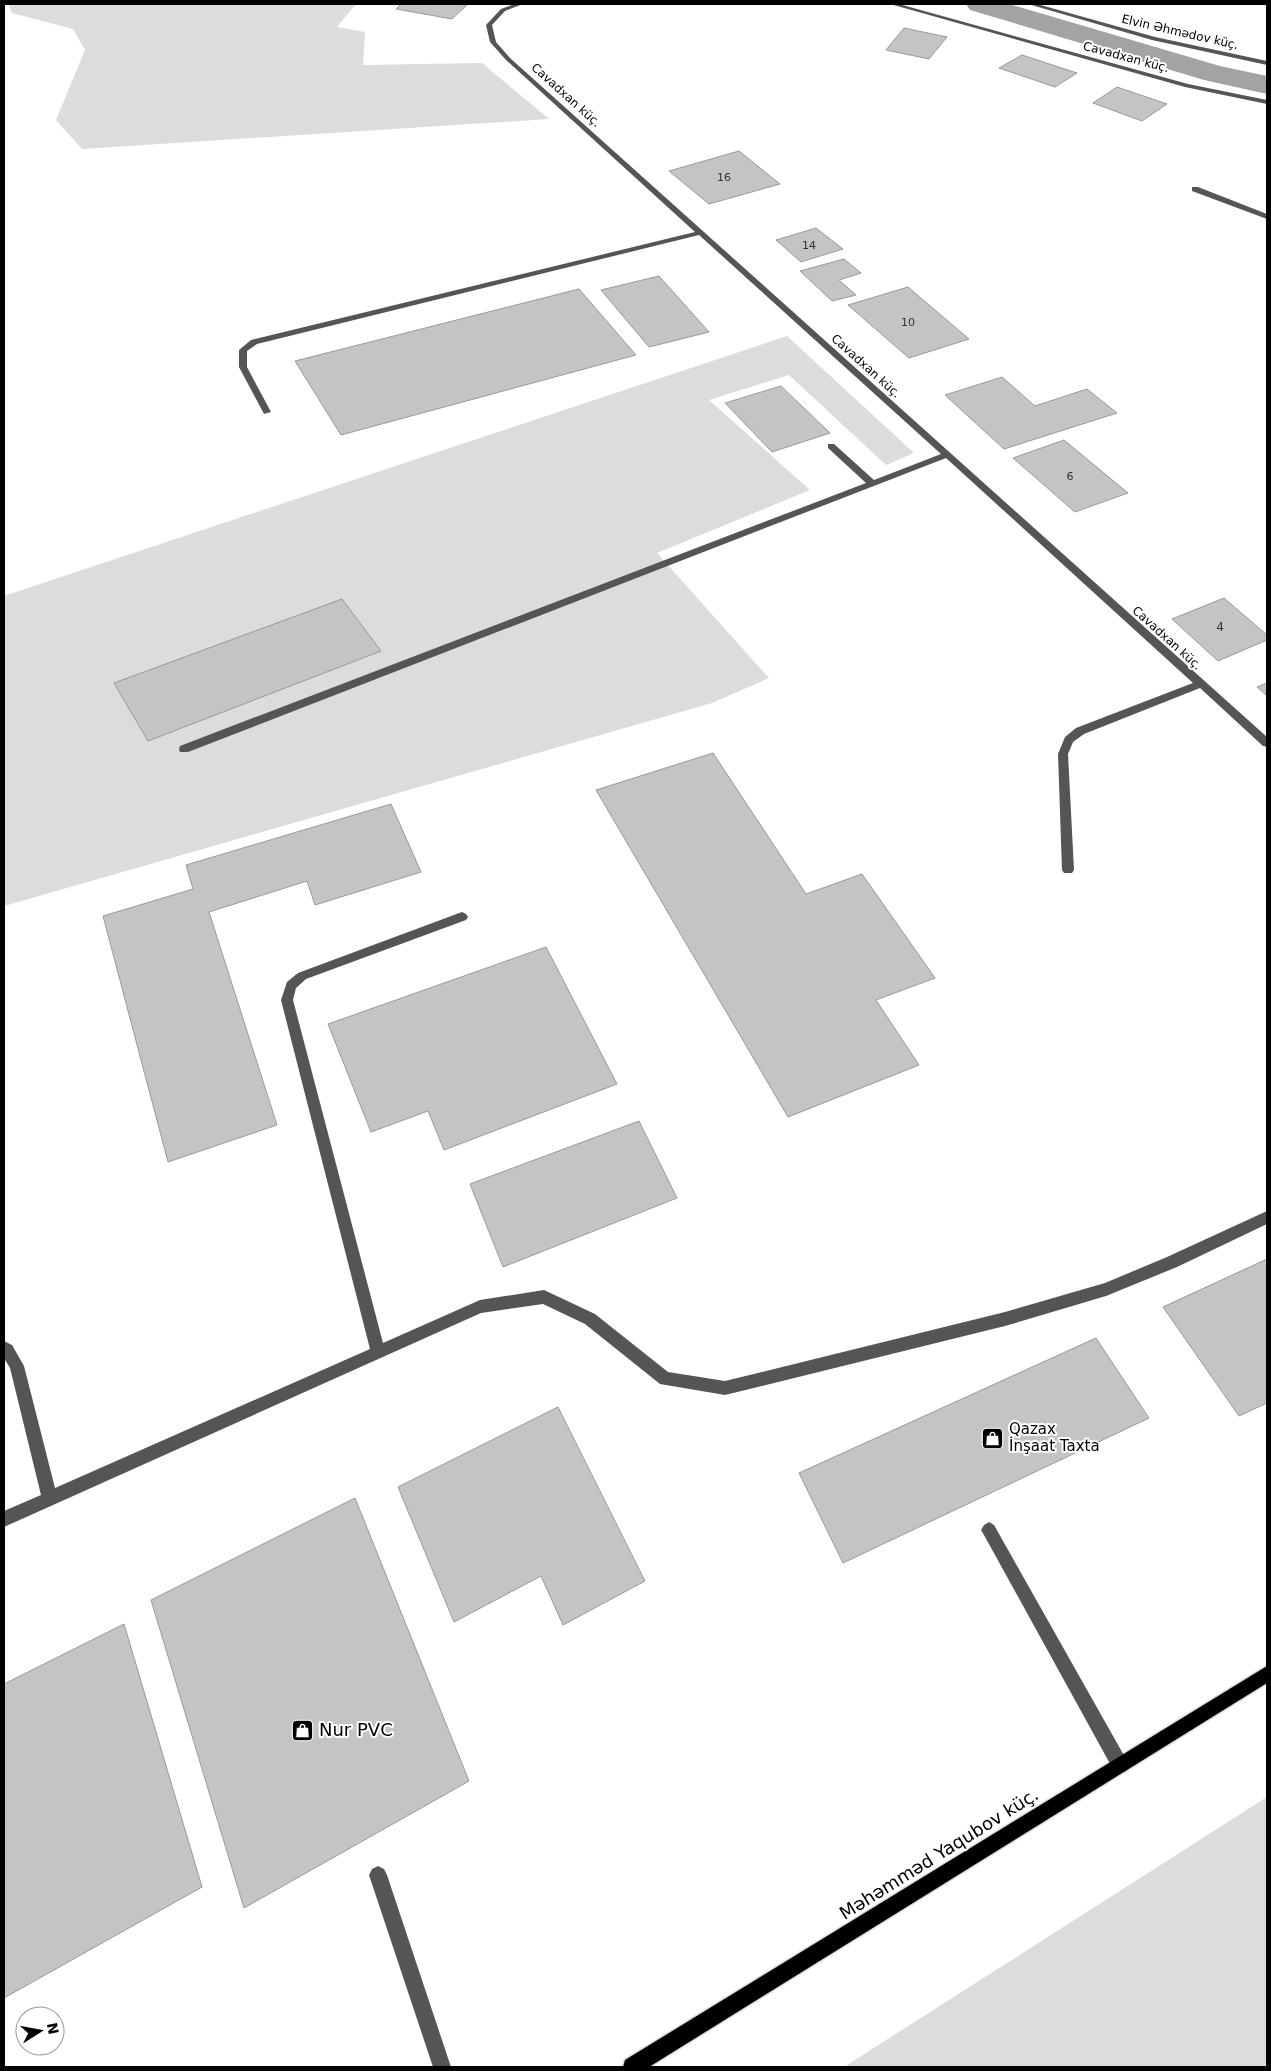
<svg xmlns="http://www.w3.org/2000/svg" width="1271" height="2071" font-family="'DejaVu Sans',sans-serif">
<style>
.green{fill:#dcdcdc}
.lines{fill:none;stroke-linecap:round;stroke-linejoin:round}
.canal{fill:#a3a3a3;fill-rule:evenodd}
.building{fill:#c4c4c4;stroke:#999}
.major-casing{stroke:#dbdbdb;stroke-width:3}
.minor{fill:#555;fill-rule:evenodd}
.major{fill:#000;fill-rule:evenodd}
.labels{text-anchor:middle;stroke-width:4;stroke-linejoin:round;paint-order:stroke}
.far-number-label{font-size:11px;fill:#313131}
.far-street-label{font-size:12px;fill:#000;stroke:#fff}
.number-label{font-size:12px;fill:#313131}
.poi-label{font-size:15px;fill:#000;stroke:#fff;text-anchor:start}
.near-poi-label{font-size:18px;fill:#000;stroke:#fff;text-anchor:start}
.near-street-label{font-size:18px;fill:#000;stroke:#fff}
</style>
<rect width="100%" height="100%" fill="#fff"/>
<!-- green -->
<path class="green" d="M8 4H356L337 27 365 32 363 65 482 63 549 119 82 149 56 120 85 50 73 29 12 13Z
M787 336 914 453 886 465 789 375 709 400 810 490 657 553 769 678 712 703 4 906V596Z
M1267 1797V2067H844Z"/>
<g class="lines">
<!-- canal -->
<path class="canal" d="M966 4H1009L1220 66 1267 76V94L1204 80 970 10Z"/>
</g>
<!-- building -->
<path class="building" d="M401 4H468L452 19 396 9Z
M904 28 947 37 929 59 886 50Z
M1022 55 1077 73 1055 87 999 68Z
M1117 87 1167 104 1142 121 1093 103Z
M739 151 780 184 709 204 669 171Z
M816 228 843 249 801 262 776 240Z
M844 259 861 273 839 280 856 295 832 301 800 271Z
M659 276 709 332 649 347 601 290Z
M908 287 969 339 909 358 848 305Z
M579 289 636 355 341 435 295 361Z
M1002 377 1035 406 1087 389 1117 413 1004 449 945 395Z
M781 386 830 433 772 452 725 403Z
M1064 440 1128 493 1075 512 1013 458Z
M1224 598 1267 635V640L1218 661 1172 619Z
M342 599 381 651 148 741 114 683Z
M1267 683V696L1257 687Z
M713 753 806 894 862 874 935 978 876 1000 919 1065 788 1117 596 790Z
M391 804 421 872 315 905 307 881 209 912 277 1125 168 1162 103 916 193 889 186 865Z
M546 947 617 1084 444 1150 428 1111 371 1132 328 1024Z
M639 1121 677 1198 503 1267 470 1184Z
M1267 1259V1403L1239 1416 1163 1307Z
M1096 1338 1149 1418 843 1563 799 1473Z
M558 1407 645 1581 563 1625 541 1576 454 1622 398 1487Z
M355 1498 469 1781 244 1908 151 1600Z
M124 1624 202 1887 4 1998V1684Z"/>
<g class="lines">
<defs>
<path id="major" d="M1267 1666V1683L649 2067H623L625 2060Z"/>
</defs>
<!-- major casing -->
<use href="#major" class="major-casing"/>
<!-- minor -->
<path class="minor" d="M515 4H523L505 11 492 25 496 42 510 58 1267 737V747L1263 746 1200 688 1084 734 1073 742 1068 754 1074 870 1072 873H1064L1062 870 1058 754 1065 737 1076 728 1193 683 946 458 188 752H180L179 749 180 746 866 483 828 448V444H834L874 480 941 454 699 235 257 344 247 351V367L271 412 264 414 239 367V350L251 340 695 232 506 60 490 42 486 25 501 9Z
M890 4H899L1188 84 1267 100V104L1185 87Z
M1028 4H1037L1155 37 1267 61V65L1152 40Z
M1192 187H1198L1267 214V219L1192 191Z
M462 912 466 914 468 917 466 920 306 979 296 988 293 1000 383 1343 480 1300 544 1290 595 1314 668 1372 725 1381 1005 1312 1105 1283 1167 1257 1267 1211V1224L1177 1267 1106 1296 1005 1326 725 1395 660 1384 585 1324 543 1304 481 1313 4 1527V1511L41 1495 10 1368 4 1358V1341L12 1345 24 1366 55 1488 370 1349 281 1000 287 982 298 973Z
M989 1522 994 1525 1126 1759 1128 1765 1126 1771 1120 1773 1114 1771 984 1535 981 1530 984 1525Z
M378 1866 384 1869 387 1875 451 2067H433L369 1875 372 1869Z"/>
<!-- major -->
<use href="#major" class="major"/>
</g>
<!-- icons -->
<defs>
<symbol id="shop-square" viewBox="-11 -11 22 22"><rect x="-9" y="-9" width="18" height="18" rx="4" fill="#000" stroke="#fff"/><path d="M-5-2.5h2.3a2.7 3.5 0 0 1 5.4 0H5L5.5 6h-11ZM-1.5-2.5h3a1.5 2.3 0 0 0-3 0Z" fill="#fff"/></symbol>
</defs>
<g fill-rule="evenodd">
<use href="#shop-square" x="980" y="1426" width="25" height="25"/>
<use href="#shop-square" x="290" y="1718" width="25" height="25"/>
</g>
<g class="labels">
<!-- far-number labels -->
<g class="far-number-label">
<text x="724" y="181">16</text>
<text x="809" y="249">14</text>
<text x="908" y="326">10</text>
<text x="1070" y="480">6</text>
</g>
<!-- far-street labels -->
<g class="far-street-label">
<text transform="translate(1180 32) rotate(13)" y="4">Elvin Əhmədov küç.</text>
<text transform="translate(1126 57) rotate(15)" y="4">Cavadxan küç.</text>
<text transform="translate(566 95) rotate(42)" y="4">Cavadxan küç.</text>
<text transform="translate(866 366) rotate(42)" y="4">Cavadxan küç.</text>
<text transform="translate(1167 638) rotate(42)" y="4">Cavadxan küç.</text>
</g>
<!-- number labels -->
<g class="number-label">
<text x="1220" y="631">4</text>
</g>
<!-- poi labels -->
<g class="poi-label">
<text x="1009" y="1434">Qazax<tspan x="1009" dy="17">İnşaat Taxta</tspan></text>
</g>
<!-- near-poi labels -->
<g class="near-poi-label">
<text x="319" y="1736">Nur PVC</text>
</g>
<!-- near-street labels -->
<g class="near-street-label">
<text transform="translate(939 1854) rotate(-32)" y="6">Məhəmməd Yaqubov küç.</text>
</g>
</g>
<!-- border -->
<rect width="1271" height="2071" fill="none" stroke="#000000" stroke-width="10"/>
<!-- north arrow -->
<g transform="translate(40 2031) rotate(79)"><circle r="24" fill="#ffffff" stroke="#999999"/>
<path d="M0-4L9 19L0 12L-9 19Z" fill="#000000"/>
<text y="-8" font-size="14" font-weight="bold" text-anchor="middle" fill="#000000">N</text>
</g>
</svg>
